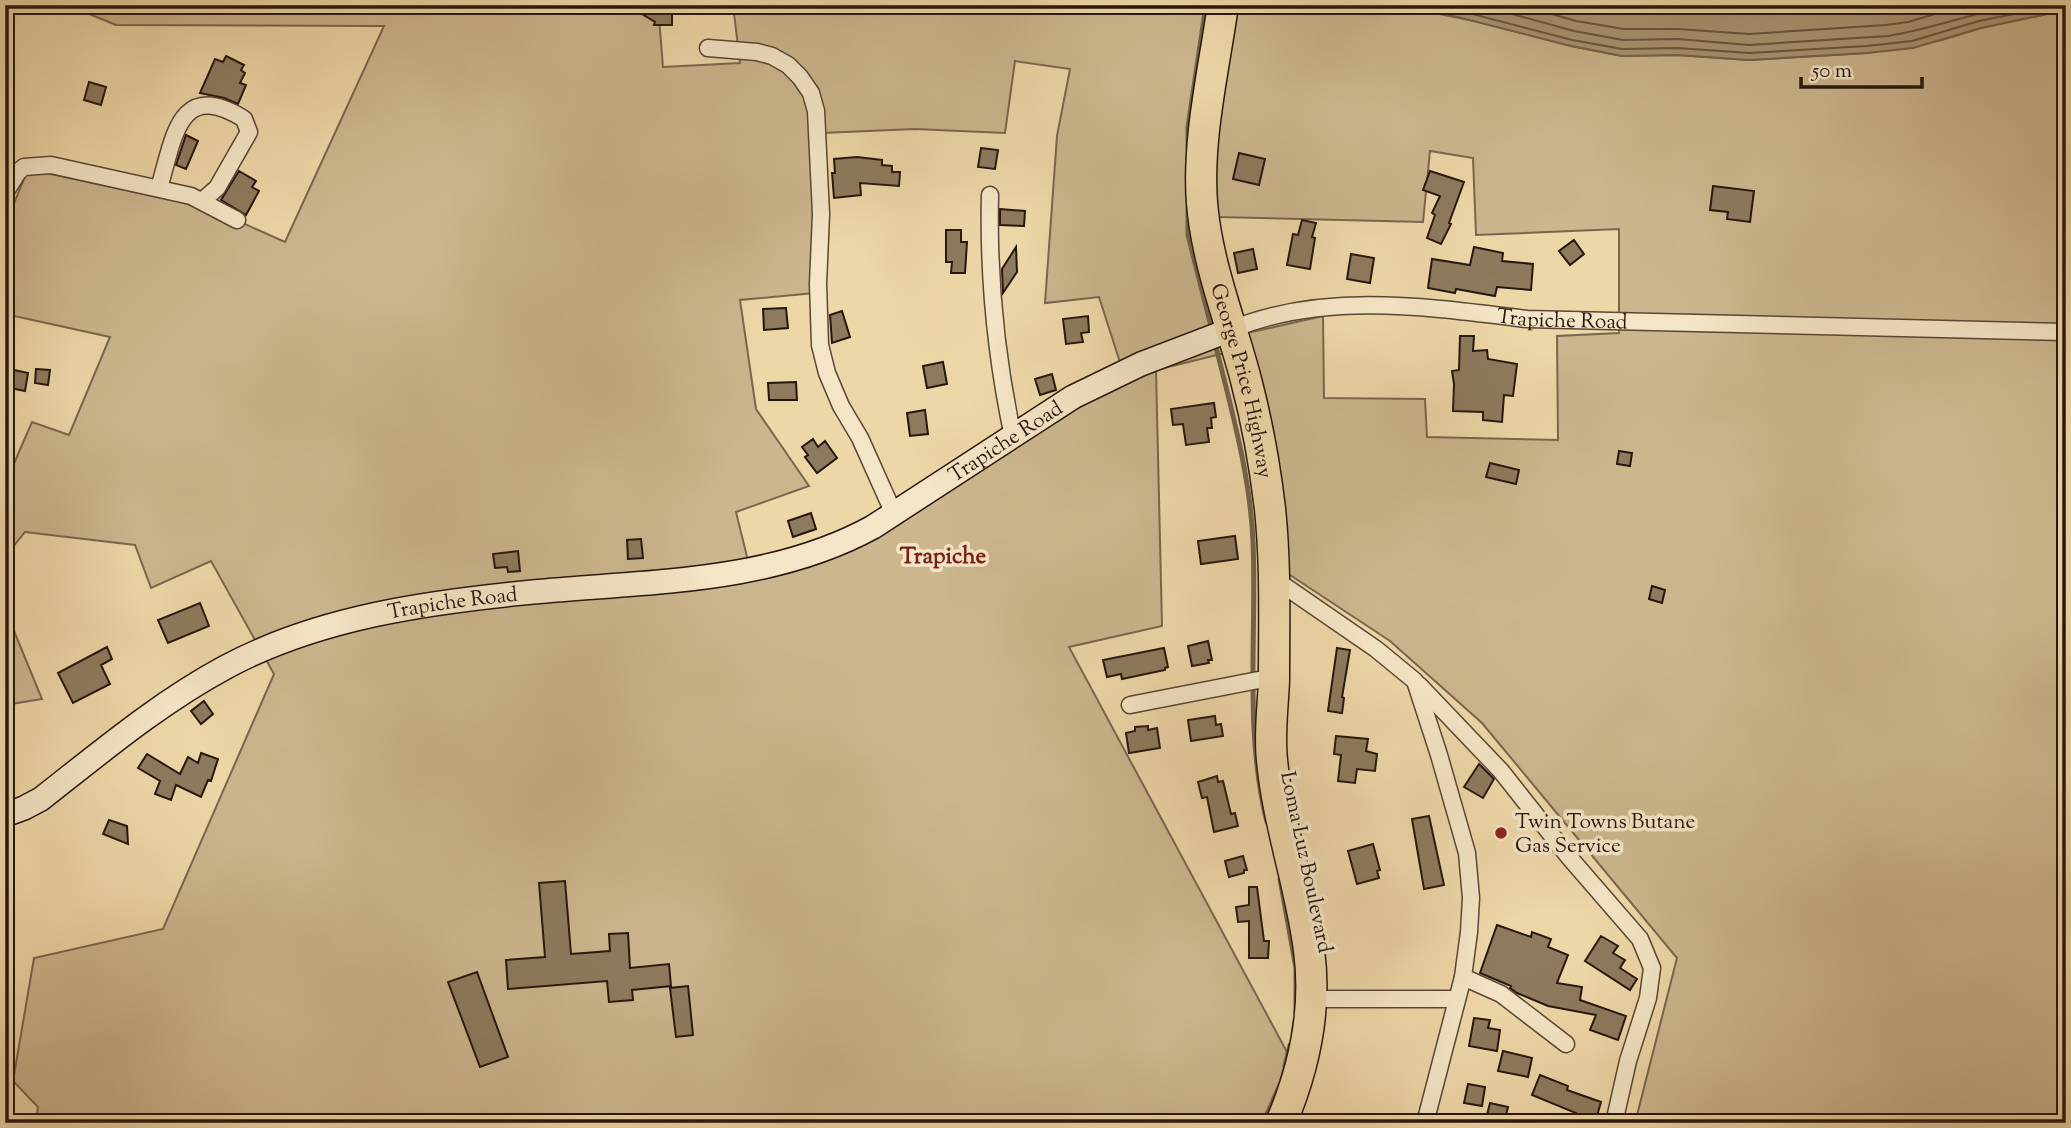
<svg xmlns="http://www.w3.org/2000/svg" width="2071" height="1128" font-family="'Sorts Mill Goudy',serif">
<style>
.green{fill:#ccb68d;stroke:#7a664e;stroke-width:2;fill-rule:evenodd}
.water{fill:#aa9573;stroke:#76624b;stroke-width:2}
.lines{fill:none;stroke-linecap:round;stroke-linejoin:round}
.shore{stroke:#685640;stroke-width:2}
.stream{stroke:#76624b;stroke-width:5}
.building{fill:#8e7a5e;stroke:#27160e;stroke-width:2}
.street-casing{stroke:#594634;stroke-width:19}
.secondary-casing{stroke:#27160e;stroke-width:26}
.highway-casing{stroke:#27160e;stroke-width:33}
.street{stroke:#f4e5c6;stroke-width:16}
.secondary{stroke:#f4e5c6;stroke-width:23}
.highway{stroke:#eed7a7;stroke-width:30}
.poi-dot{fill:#8f2418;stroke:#f4e5c6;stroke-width:2.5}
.labels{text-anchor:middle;stroke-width:7;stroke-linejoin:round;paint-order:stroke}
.street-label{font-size:21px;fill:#27160e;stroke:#f4e5c6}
.poi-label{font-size:21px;fill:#27160e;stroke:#f4e5c6;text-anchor:start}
.neighbourhood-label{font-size:23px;font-weight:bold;fill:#7a1f14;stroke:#f4e5c6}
</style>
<rect width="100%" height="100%" fill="#eed7a7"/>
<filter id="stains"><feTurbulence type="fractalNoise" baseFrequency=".00286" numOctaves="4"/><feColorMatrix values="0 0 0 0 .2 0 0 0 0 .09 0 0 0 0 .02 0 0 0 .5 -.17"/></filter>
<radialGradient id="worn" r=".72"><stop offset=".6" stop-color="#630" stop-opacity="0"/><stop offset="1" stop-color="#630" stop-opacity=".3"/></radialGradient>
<!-- green -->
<path class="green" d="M67 5H658L663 67 740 63 733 5 1399 6 1484 23 1571 46 1622 56 1677 55 1749 60 1867 53 1942 40 1981 28 2066 10V1123H1635L1677 958 1482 723 1390 641 1287 573 1247 333 1323 316 1324 398 1425 399 1427 437 1558 440 1557 336 1619 333V229L1476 235 1473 158 1430 151 1423 222 1217 217 1200 81 1225 353 1156 370 1162 626 1069 647 1294 1065 1273 1123H36L38 1107 13 1081 34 958 163 929 274 674 211 561 151 588 135 545 25 532 5 557V484L32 422 69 435 110 337 5 314V226L28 169 209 208 285 242 384 26 116 25ZM1015 61 1070 69 1057 136 1045 303 1099 297 1125 378 864 544 752 577 736 512 809 486 756 409 740 300 825 292 822 133 915 129 1005 133Z
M5 609 42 699 5 705Z"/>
<!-- water -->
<path class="water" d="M1378 5H2066V10L1981 28 1913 48 1867 53 1749 60 1677 55 1622 56 1571 46 1434 11 1399 6Z"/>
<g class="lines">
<!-- shore -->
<path class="shore" d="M1438 5 1572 40 1622 49 1677 48 1749 53 1867 46 1912 41 1979 21 2058 5
M1479 5 1574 31 1623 40 1678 39 1749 45 1888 36C1931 29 1971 14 2014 5
M1520 5 1576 21 1624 29H1678L1749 34 1886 25 1908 22 1965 5"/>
<!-- stream -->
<path class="stream" d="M1188 148V127L1206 5
M1188 207V235L1212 330
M1215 343C1231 408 1250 474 1253 541 1257 634 1244 731 1267 822
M1280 879 1296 968V1012
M1285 1066 1290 1045
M1263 1123 1281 1083"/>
</g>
<!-- building -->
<path class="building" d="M658 5H672V25H654L655 22 637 11H658Z
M226 56 244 65 241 70 245 73 240 83 246 85 238 104 224 98 200 93 215 59 223 62Z
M89 82 106 87 101 105 84 100Z
M186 135 198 141 186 169 176 165Z
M981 148 998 150 995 169 978 167Z
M1239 153 1265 159 1259 185 1233 179Z
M857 157 882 160V165L892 166V172H900L899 186 860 183 861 195 834 198 832 173H835L834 159Z
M239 171 256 181 252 187 259 191 246 215 221 200Z
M1430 171 1464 182 1449 223 1451 224 1441 244 1427 238 1435 215 1432 213 1440 196 1423 190Z
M1713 186 1754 191 1750 222 1727 219 1728 212 1710 210Z
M1000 209 1025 211 1024 226 1000 225Z
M1302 220 1316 223 1312 237 1315 238 1310 269 1287 265 1293 234 1298 235Z
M946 230H961V242H967L965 273H951L952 262H946Z
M1574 240 1584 254 1570 265 1559 251Z
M1016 247 1017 272 1003 293 1002 269Z
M1474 247 1503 253 1502 261 1533 264 1531 290 1497 287 1495 296 1456 289 1455 293 1428 288 1432 259 1470 265Z
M1253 249 1257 269 1238 273 1234 253Z
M1351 254 1374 258 1370 283 1347 279Z
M786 308 788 328 764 330 763 309Z
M842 311 850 337 832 343 830 315Z
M1088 316 1089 332 1081 333 1083 342 1066 344 1063 319Z
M1460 336H1474L1473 351 1487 350 1488 359 1517 364 1513 396 1504 395 1502 422 1483 420V412L1453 411 1454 384 1452 371 1459 370Z
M943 362 947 384 927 388 923 366Z
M5 368 28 373 25 391 5 387Z
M36 369 50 370 48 385 35 383Z
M1052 374 1056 390 1040 395 1035 379Z
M796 382 797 400H769L768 383Z
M1214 403 1216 417 1211 418 1212 428H1207L1209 442 1186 445 1183 424 1173 425 1171 409Z
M925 410 928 434 910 436 907 413Z
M813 439 818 447 825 441 837 458 817 473 805 457 808 455 802 447Z
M1619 451 1632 453 1630 466 1617 464Z
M1490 463 1519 470 1516 484 1486 477Z
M811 513 816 529 793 537 788 521Z
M1235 536 1238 559 1201 564 1198 541Z
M641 539 643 558 628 559 627 540Z
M518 551 520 571 508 572 507 567 495 568 493 554Z
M1652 586 1665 590 1662 603 1649 599Z
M200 603 209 626 168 643 158 620Z
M1208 641 1212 660H1208L1209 663 1192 666 1188 646Z
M107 647 112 659 101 665 110 684 73 703 58 673Z
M1164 648 1168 667 1165 668V670L1122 679 1121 674 1107 677 1103 660Z
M1337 648 1350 650 1342 697 1344 698 1342 713 1328 711Z
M204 701 213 714 201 724 191 711Z
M1215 716 1216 725 1221 724 1223 736 1191 741 1188 720Z
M1148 726V730L1157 728 1160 748 1129 753 1126 733 1135 731V727Z
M1336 736 1368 739 1366 751 1377 754 1375 771 1357 769 1355 783 1338 781 1341 755 1334 754Z
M201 753 218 759 211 781 208 780 201 797 176 785 171 800 155 794 160 781 138 768 147 754 180 774 188 757 198 763Z
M1479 764 1494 779 1483 798 1464 787Z
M1217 776 1218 782 1223 781 1231 814 1235 813 1238 826 1214 832 1207 797 1202 798 1198 782Z
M1429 816 1444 885 1424 889 1412 819Z
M109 820 127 826 128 844 103 834Z
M1373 844 1380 870 1377 871 1379 878 1357 884 1348 851Z
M1243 856 1247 870H1244V873L1229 877 1225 861Z
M565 881 571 954 610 951 609 934 628 933 630 968 669 964 671 986 632 990 633 1000 609 1002 607 981 508 989 506 960 545 957 539 883Z
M1249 887H1257L1264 941H1269L1268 958H1249V921L1238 922 1236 907 1249 905Z
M1497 925 1531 937 1532 932 1551 939 1548 947 1568 955 1557 983 1582 987 1580 1000 1626 1016 1618 1040 1590 1030 1596 1015 1548 1006 1517 993 1510 988 1511 986 1480 973Z
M1601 936 1618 946 1613 953 1625 960 1620 968 1637 979 1630 990 1585 961Z
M477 972 508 1057 480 1067 448 982Z
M688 986 693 1035 676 1037 670 988Z
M1474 1018 1490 1020 1488 1028 1500 1030 1497 1051 1469 1046Z
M1503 1051 1532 1058 1528 1077 1498 1071Z
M1540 1075 1568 1086 1567 1090 1601 1102 1595 1123 1574 1120 1576 1113 1532 1095Z
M1468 1084 1485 1087 1482 1106 1464 1103Z
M1490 1103 1508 1107 1504 1123H1485Z"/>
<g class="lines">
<defs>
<g id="street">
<path d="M708 48 757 52 772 56 788 65 800 77 811 93 816 111 821 214 818 284 820 345 827 373 841 406 860 438 894 514"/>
<path d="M159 188C174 139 178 78 244 119L249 132 217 188 202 201"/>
<path d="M5 193 18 172 24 167 51 165 191 196 237 220"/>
<path d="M990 195C988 276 996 357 1013 437"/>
<path id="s1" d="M1230 330C1324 291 1429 307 1527 319L2066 332"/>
<path d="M1273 578 1376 649 1415 681 1439 755 1467 853 1471 898 1469 932 1463 977 1425 1123"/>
<path d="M1419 685 1501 771 1569 857 1640 939 1652 968 1648 998 1628 1061 1614 1123"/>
<path d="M1130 705 1274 677"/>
<path d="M1463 977 1501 994 1566 1044"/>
<path d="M1311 999H1457"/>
</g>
<g id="secondary">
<path id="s2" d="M5 815 24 808 41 799C101 752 159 703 226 667 319 617 429 602 533 592 647 581 769 584 873 527L1073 397 1141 364 1230 330"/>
</g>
<g id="highway">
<path id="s3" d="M1223 5C1214 69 1197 139 1202 203 1207 264 1231 322 1246 380 1257 422 1265 466 1270 509 1276 566 1274 624 1274 680 1273 707 1269 733 1272 760 1278 825 1301 886 1309 950 1317 1009 1304 1069 1281 1123"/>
</g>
</defs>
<!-- street casing -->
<use href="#street" class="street-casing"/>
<!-- secondary casing -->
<use href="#secondary" class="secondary-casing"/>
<!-- highway casing -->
<use href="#highway" class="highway-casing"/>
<!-- street -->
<use href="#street" class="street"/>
<!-- secondary -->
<use href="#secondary" class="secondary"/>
<!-- highway -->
<use href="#highway" class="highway"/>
</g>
<!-- markers -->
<circle class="poi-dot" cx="1501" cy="833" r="7"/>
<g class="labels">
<!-- street labels -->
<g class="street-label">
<text dy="7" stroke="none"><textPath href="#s1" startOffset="336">Trapiche Road</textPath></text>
<text dy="7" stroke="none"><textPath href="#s3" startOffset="382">George Price Highway</textPath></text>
<text dy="7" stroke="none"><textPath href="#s2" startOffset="1092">Trapiche Road</textPath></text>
<text dy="7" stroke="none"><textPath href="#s2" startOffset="504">Trapiche Road</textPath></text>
<text transform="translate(1307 862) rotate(78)" y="7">Loma Luz Boulevard</text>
</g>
<!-- poi labels -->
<g class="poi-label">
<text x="1515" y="828">Twin Towns Butane<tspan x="1515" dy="24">Gas Service</tspan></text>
</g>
<!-- neighbourhood labels -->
<g class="neighbourhood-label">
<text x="943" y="563">Trapiche</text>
</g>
</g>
<!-- margin -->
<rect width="2071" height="1128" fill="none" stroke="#eed7a7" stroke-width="28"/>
<rect x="7" y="7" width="2057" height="1114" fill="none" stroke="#27160e" stroke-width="3.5"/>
<rect x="14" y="14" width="2043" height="1100" fill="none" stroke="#27160e" stroke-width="2"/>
<!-- scale -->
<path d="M1801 77v10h121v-10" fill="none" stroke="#27160e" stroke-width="3.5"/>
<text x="1812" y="77" font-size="21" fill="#27160e" stroke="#f4e5c6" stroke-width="5" paint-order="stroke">50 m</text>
<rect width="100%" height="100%" filter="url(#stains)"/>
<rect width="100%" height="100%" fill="url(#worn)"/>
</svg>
